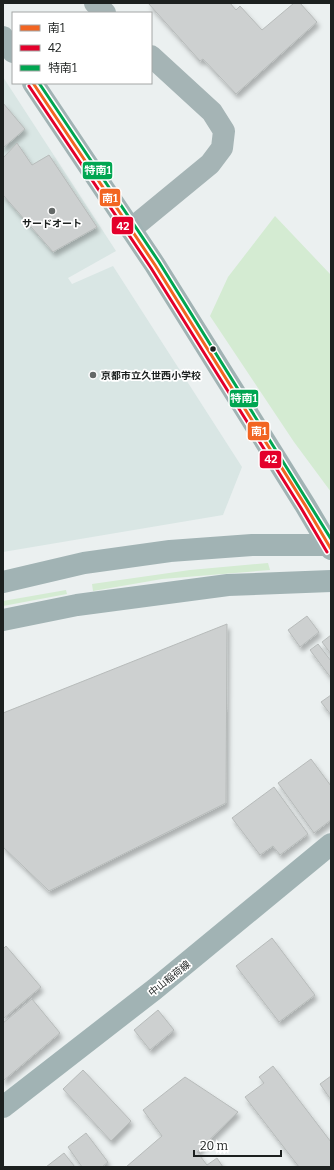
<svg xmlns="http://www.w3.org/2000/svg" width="334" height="1170" font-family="Bitter,'Noto Sans JP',serif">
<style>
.built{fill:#d9e6e4}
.green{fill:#d4ebd2}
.building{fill:#cdd0d0;stroke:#b7bbba;filter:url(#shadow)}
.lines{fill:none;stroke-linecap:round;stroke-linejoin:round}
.street{stroke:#a5b4b5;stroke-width:22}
.secondary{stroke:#a1b3b4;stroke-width:22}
.bus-1-casing{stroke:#fff;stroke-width:6}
.bus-2-casing{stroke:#fff;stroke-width:6}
.bus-3-casing{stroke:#fff;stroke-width:6}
.bus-1{stroke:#f26522;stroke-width:3}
.bus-2{stroke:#e4002b;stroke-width:3}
.bus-3{stroke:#00a651;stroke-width:3}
.poi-dot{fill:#646968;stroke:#fff;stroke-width:1.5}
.bus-dot{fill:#1c201f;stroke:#fff;stroke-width:1.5}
.labels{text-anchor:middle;stroke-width:3.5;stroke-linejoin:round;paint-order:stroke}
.poi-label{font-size:10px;font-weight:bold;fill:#1c201f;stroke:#fff}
.street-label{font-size:10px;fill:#1c201f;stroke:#fff}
.line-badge{stroke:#fff;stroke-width:1.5}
.badge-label{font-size:11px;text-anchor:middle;font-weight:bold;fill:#fff}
</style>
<defs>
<filter id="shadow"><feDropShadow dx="2.5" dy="4.5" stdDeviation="2" flood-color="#0004"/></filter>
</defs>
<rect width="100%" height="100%" fill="#ebf0f0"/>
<!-- built -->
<path class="built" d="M3 77 116 251 68 278 72 284 113 266 242 467 223 515 3 552Z"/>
<!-- green -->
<path class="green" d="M275 216 331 275V492L294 442 210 316 228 277Z
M268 563 270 570 162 579 93 591 92 584 190 570Z
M66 590 67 594 3 606V601Z"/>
<!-- building -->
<path class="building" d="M148 3H230L236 10 240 6 262 30 294 3H300L317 22 236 94 203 59 200 61Z
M3 103 25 129 3 148Z
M17 143 32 165 49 155 97 227 53 252 3 195V158Z
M307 616 319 632 300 647 288 630Z
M227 624 226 803 49 891 3 847V713Z
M331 635V654L322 642Z
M318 644 331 661V678L310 650Z
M331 695V715L321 702Z
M311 759 331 786V820L314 833 278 783Z
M274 787 308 834 280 855 273 846 260 855 232 818Z
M272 938 315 995 279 1022 236 966Z
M6 946 41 987 3 1019V949Z
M32 999 60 1033 3 1081V1023Z
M158 1010 174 1030 150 1050 134 1030Z
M273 1066 331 1142V1167H299L245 1097 264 1083 259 1077Z
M83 1070 131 1121 111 1141 63 1089Z
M331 1076V1100L320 1084Z
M185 1077 238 1112 197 1152 207 1165 217 1158 223 1167H126L162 1136 143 1110Z
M86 1133 108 1162 102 1167H82L68 1147Z
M64 1153 75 1167H46Z"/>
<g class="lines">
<!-- street -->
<path class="street" d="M95 3 105 13
M131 229 210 164 222 148 224 131 212 112 151 56"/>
<!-- secondary -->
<path class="secondary" d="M3 37 13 52
M33 83 155 265 305 505 331 549
M3 582 84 563 170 551 252 545H331
M3 620 77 605 228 585 331 581
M3 1107 155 989 331 844"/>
<defs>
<path id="bus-1" d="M33 83 155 265 305 505 331 549"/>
<path id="bus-2" d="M29 86 151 268 301 508 327 552"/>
<path id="bus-3" d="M39 83 159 262 331 539"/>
</defs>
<!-- bus-1 casing -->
<use href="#bus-1" class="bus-1-casing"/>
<!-- bus-2 casing -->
<use href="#bus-2" class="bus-2-casing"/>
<!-- bus-3 casing -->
<use href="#bus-3" class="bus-3-casing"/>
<!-- bus-1 -->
<use href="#bus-1" class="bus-1"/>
<!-- bus-2 -->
<use href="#bus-2" class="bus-2"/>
<!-- bus-3 -->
<use href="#bus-3" class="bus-3"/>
</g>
<!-- markers -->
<g class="poi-dot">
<circle cx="52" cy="211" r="4"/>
<circle cx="93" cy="375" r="4"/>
</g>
<circle class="bus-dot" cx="213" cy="349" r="3.5"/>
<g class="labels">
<!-- poi labels -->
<g class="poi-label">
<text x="52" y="227">サードオート</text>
<text x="101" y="379" text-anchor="start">京都市立久世西小学校</text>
</g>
<!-- street labels -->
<g class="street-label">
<text transform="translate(169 978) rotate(-39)" y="4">中山稲荷線</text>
</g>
</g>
<g class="line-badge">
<rect x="82" y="161" width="31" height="19" rx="4" fill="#00a651"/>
<rect x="99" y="188" width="22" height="19" rx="4" fill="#f26522"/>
<rect x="111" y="216" width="23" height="19" rx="4" fill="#e4002b"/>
<rect x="229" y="389" width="30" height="19" rx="4" fill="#00a651"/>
<rect x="247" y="421" width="23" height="20" rx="4" fill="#f26522"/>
<rect x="259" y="450" width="23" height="19" rx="4" fill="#e4002b"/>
</g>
<g class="badge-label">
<text x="98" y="174">特南1</text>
<text x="110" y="202">南1</text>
<text x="123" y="230">42</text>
<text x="244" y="402">特南1</text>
<text x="259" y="435">南1</text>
<text x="271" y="463">42</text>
</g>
<!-- border -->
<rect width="334" height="1170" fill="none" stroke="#1c201f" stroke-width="8"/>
<!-- legend -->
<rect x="12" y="12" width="140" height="72" fill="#ffffff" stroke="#a4a6a5"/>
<rect x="20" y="25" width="20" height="6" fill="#f26522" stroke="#a4a6a5"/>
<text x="48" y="32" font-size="12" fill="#1c201f">南1</text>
<rect x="20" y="45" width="20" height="6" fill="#e4002b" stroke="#a4a6a5"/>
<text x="48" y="52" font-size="12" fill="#1c201f">42</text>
<rect x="20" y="65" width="20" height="6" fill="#00a651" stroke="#a4a6a5"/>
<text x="48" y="72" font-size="12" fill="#1c201f">特南1</text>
<!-- scale -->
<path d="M194 1150v6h87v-6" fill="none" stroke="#1c201f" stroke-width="2"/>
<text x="200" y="1150" font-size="12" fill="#1c201f" stroke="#ffffff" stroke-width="3" paint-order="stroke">20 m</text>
</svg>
